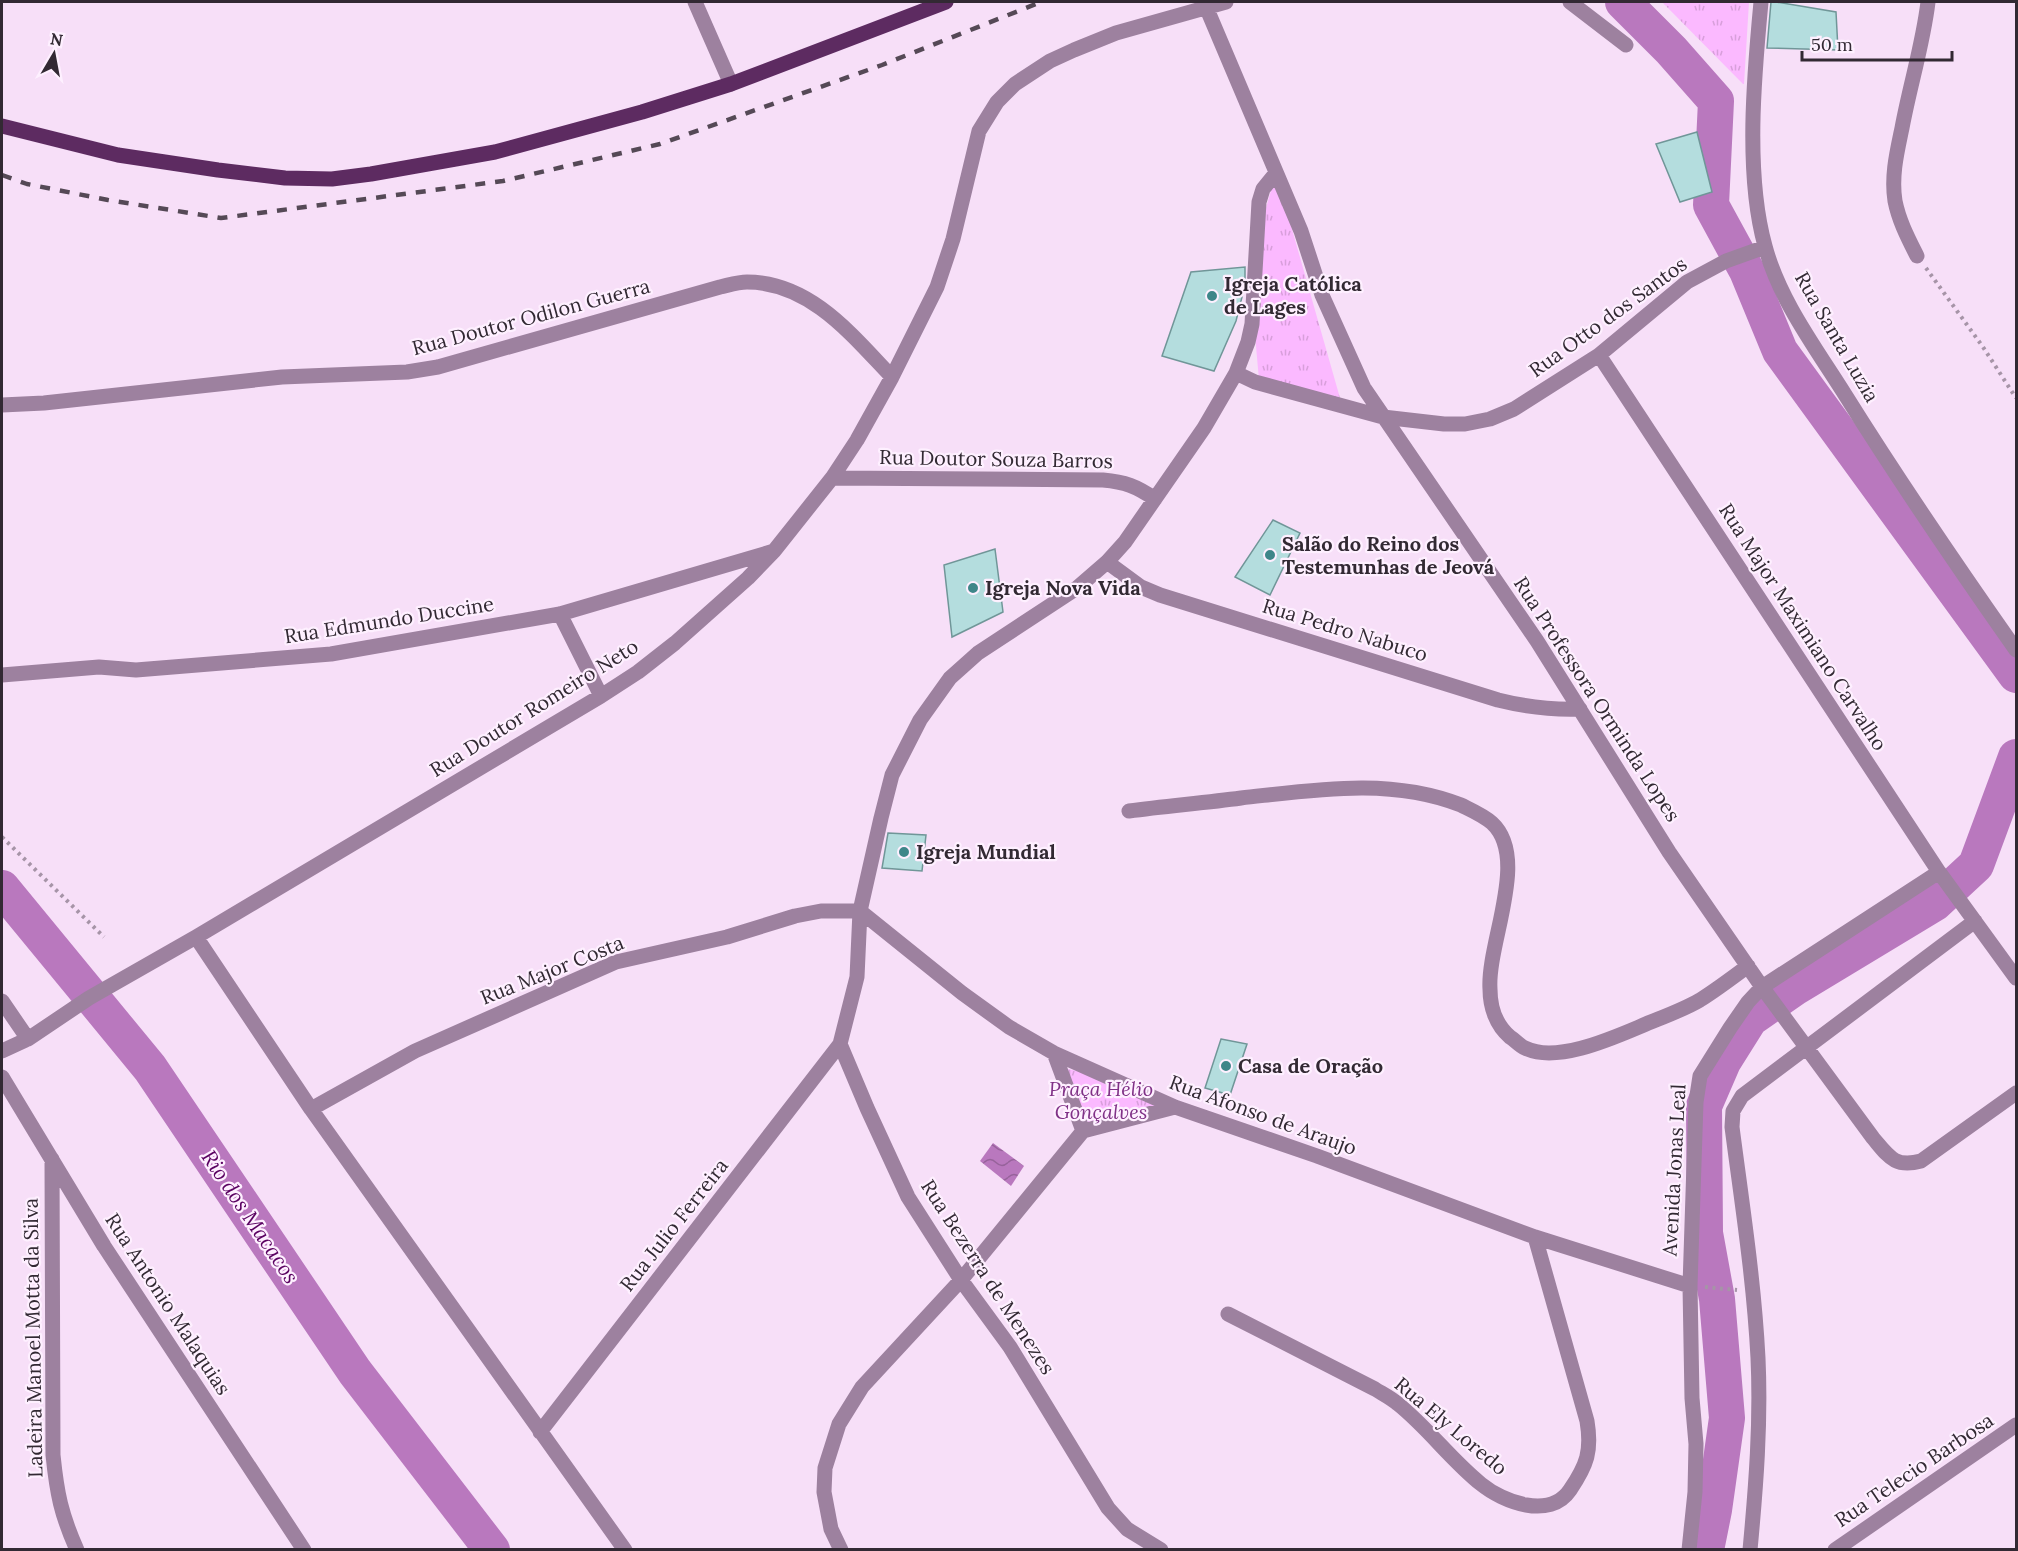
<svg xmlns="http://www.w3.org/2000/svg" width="2018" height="1551" font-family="Lora,serif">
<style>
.park{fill:url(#park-tufts)}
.water{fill:url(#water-waves)}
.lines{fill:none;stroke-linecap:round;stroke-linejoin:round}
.river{stroke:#b978be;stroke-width:36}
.building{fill:#b4ddde;stroke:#709698;stroke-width:1.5}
.path{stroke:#a694a7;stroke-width:4;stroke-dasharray:3 4.5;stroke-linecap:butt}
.minor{stroke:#9d819f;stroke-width:15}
.major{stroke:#5d2b61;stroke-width:15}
.rail{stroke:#554956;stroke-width:4.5;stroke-dasharray:10 10;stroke-linecap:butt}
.poi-dot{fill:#3e8689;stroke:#fef0ff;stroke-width:2}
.labels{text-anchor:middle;stroke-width:4.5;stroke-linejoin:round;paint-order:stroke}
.poi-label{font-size:20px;font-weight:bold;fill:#322933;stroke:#fef0ff;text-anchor:start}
.street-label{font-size:20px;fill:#322933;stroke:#fef0ff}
.park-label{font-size:20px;font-style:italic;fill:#803187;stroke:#fef0ff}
.water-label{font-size:21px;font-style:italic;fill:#5a0261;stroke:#fef0ff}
</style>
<defs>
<pattern id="park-tufts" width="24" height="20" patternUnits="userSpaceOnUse" patternTransform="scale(1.5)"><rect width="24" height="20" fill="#fbb9ff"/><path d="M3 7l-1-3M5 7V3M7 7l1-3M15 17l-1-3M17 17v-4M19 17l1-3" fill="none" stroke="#d89fdb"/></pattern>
<pattern id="water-waves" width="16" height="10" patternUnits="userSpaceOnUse" patternTransform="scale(1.5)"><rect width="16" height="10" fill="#b978be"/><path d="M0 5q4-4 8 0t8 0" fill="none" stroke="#97629b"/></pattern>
</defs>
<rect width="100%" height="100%" fill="#f7dff8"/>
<!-- park -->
<path class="park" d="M1662 2H1749L1744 84H1743Z
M1276 173 1340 398 1259 380 1249 267Z
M1063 1068 1092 1074 1166 1104 1090 1125 1073 1095Z"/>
<!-- water -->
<path class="water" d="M993 1143 1024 1166 1011 1186 980 1161Z"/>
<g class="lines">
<!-- river -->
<path class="river" d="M1623 2 1671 50 1716 101 1711 205 1747 271 1780 351 2016 675
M2 888 150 1068 355 1372 492 1550
M1706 1550 1714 1510 1727 1418 1717 1299 1705 1233 1704 1106 1723 1062 1750 1019 1796 987 1935 903 1976 865 2016 757"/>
</g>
<!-- building -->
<path class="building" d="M1771 2H1776L1836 12 1838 50 1767 48Z
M1697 132 1712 192 1680 202 1656 144Z
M1245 267V285L1236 321 1214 371 1162 356 1191 272Z
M1273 520 1300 533 1270 595 1235 577Z
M995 549 1003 612 952 637 944 565Z
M888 833 926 835 922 871 882 868Z
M1221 1039 1247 1044 1230 1095 1205 1088Z"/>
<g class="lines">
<!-- path -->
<path class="path" d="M1926 268 1983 347 2016 398
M2 837 104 937
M1705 1287 1737 1290"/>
<!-- minor -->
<path class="minor" d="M695 2 731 84
M1204 2 1301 231 1322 295 1364 388 1537 641 1669 852 1762 987 1873 1138C1889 1157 1895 1168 1921 1161L2016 1093
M1570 2 1626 45
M1761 2C1754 76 1745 174 1765 246 1779 299 1815 347 1844 393 1899 481 1957 566 2016 650
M1917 256C1908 238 1899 221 1895 201 1891 176 1897 152 1902 128 1910 85 1923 44 1928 2
M1599 355 1939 872 2016 978
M1236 373 1255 382 1383 417 1444 424H1465L1490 419 1514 409 1599 355 1687 282 1726 261 1765 247
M2 405 44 403 282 377 407 372 438 367 720 287C729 285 738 282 747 282 810 282 852 335 892 377
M832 478 1103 480C1125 482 1136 486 1155 499
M1107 562 1141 587 1160 595 1498 700C1526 707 1551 710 1580 709
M560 614 601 696
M2 675 99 667 136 670 331 654 560 614 774 551
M1129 811C1166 806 1204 803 1241 798 1314 790 1390 777 1461 805 1471 810 1483 815 1492 823 1530 858 1487 943 1490 989 1490 1007 1496 1025 1510 1037 1515 1040 1520 1046 1525 1048 1557 1064 1615 1037 1646 1024 1663 1017 1683 1010 1700 1000 1716 990 1732 978 1748 966
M196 937 311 1109 625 1550
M2 1001 28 1039
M2 1051 28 1039 89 998 196 937 601 696 638 672 675 643 748 578 774 551 832 478 857 440 892 377 937 287 953 239 979 131 997 102 1015 84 1050 61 1074 50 1116 33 1226 2
M1054 1053 1083 1131
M2 1077 104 1246 304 1550
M311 1109 415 1051 616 962 727 937 795 916 821 911H860L962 993 1009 1027 1054 1053 1175 1107 1317 1156 1535 1237 1690 1286
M52 1159 53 1455C57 1494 61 1514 77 1550
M1228 1314 1375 1389C1383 1394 1391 1398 1398 1404 1428 1428 1451 1460 1481 1484 1503 1502 1550 1520 1570 1490 1587 1465 1592 1451 1587 1421L1535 1237
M540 1432 840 1044
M841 1550 831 1529 824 1492 825 1468 839 1424 862 1387 961 1280 1083 1131 1175 1107
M1161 1550 1127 1529 1108 1508 1010 1347 961 1280 908 1197 867 1108 840 1044 857 977 860 911 881 818 892 775 920 720 950 678 978 653 1077 588 1107 562 1125 542 1204 428 1236 373 1248 342 1252 324 1259 202 1263 189 1276 173
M1689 1550 1695 1492 1696 1444 1692 1398 1690 1286 1696 1102 1700 1076 1730 1028 1748 1002 1762 987 1939 872
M1750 1550C1756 1486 1761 1422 1758 1358 1754 1280 1742 1204 1732 1127L1733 1111 1742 1096 1975 921
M1835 1550 2016 1425"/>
<!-- major -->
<path class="major" d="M2 126 118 155 218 170 285 178 332 179 371 174 495 152 642 112 731 84 946 2"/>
<!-- rail -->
<path class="rail" d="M2 175 27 184 108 200 221 218 503 181 660 144 882 65 1041 2"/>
</g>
<!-- markers -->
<g class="poi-dot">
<circle cx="1212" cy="296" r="6"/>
<circle cx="1270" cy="555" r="6"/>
<circle cx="973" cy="588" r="6"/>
<circle cx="904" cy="852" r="6"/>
<circle cx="1226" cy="1066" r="6"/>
</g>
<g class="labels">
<!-- poi labels -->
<g class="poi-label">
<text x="1224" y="291">Igreja Católica<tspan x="1224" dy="23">de Lages</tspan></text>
<text x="1282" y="551">Salão do Reino dos<tspan x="1282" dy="23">Testemunhas de Jeová</tspan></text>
<text x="985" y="595">Igreja Nova Vida</text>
<text x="916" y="859">Igreja Mundial</text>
<text x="1238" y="1073">Casa de Oração</text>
</g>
<!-- street labels -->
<g class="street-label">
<text transform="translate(531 317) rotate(-15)" y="7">Rua Doutor Odilon Guerra</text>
<text transform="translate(1608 317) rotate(-36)" y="7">Rua Otto dos Santos</text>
<text transform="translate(1837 337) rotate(60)" y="7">Rua Santa Luzia</text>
<text transform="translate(996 459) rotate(1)" y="7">Rua Doutor Souza Barros</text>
<text transform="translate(389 620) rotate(-9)" y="7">Rua Edmundo Duccine</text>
<text transform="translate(1803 627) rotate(57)" y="7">Rua Major Maximiano Carvalho</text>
<text transform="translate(1345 630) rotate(17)" y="7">Rua Pedro Nabuco</text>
<text transform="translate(1597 699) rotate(57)" y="7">Rua Professora Orminda Lopes</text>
<text transform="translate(534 708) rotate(-32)" y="7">Rua Doutor Romeiro Neto</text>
<text transform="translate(552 970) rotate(-22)" y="7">Rua Major Costa</text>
<text transform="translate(1263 1115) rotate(20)" y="7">Rua Afonso de Araujo</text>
<text transform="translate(1674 1170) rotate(-87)" y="7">Avenida Jonas Leal</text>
<text transform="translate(674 1225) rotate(-52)" y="7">Rua Julio Ferreira</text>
<text transform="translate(988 1277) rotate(57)" y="7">Rua Bezerra de Menezes</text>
<text transform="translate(168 1304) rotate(57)" y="7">Rua Antonio Malaquias</text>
<text transform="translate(33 1338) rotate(-91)" y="7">Ladeira Manoel Motta da Silva</text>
<text transform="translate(1451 1426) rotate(40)" y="7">Rua Ely Loredo</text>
<text transform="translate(1914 1470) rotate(-34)" y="7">Rua Telecio Barbosa</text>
</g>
<!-- park labels -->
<g class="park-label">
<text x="1101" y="1096">Praça Hélio<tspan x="1101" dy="23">Gonçalves</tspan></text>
</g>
<!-- water labels -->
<g class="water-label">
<text transform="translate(250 1217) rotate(56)" y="7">Rio dos Macacos</text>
</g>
</g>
<!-- border -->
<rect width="2018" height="1551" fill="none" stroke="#322933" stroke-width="6"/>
<!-- north arrow -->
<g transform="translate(54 54) rotate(10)" stroke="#fef0ff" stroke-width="4.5" paint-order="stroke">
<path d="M0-4.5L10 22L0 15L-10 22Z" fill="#322933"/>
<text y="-9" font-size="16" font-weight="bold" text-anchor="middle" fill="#322933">N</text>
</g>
<!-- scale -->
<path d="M1802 51v9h150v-9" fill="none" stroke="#322933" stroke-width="3"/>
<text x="1811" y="51" font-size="18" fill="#322933" stroke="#fef0ff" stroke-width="4.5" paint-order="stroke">50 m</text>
</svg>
